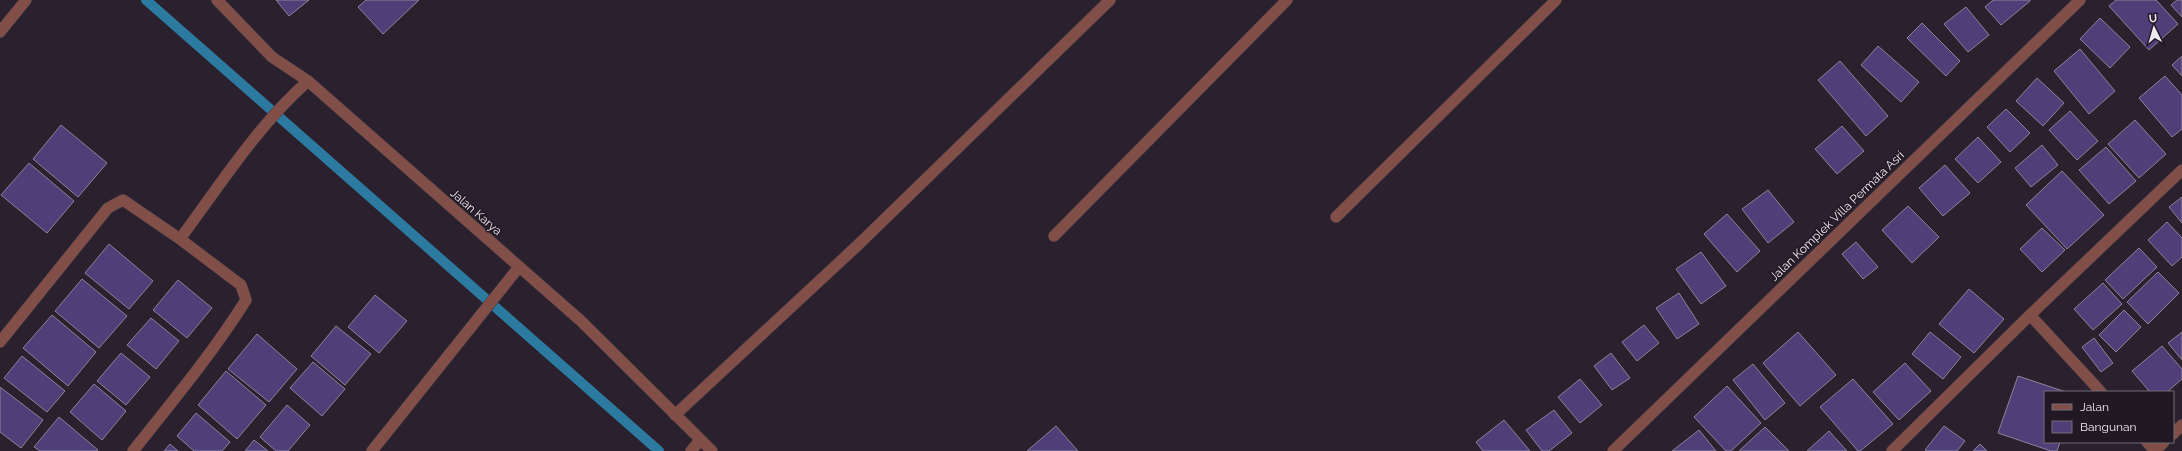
<svg xmlns="http://www.w3.org/2000/svg" width="2182" height="451" font-family="Raleway,sans-serif">
<style>
.lines{fill:none;stroke-linecap:round;stroke-linejoin:round}
.stream{stroke:#2c7aa0;stroke-width:10}
.building{fill:#4f3e78;stroke:#888597}
.minor-casing{stroke:#463d49;stroke-width:12}
.tertiary-casing{stroke:#463d49;stroke-width:12}
.minor{stroke:#814f48;stroke-width:11}
.tertiary{stroke:#814f48;stroke-width:11}
.labels{text-anchor:middle;stroke-width:3;stroke-linejoin:round;paint-order:stroke}
.street-label{font-size:12px;fill:#efe9f2;stroke:#211824}
</style>
<rect width="100%" height="100%" fill="#2b212e"/>
<g class="lines">
<!-- stream -->
<path class="stream" d="M146 0 659 451"/>
</g>
<!-- building -->
<path class="building" d="M276 0H309L289 16Z
M366 0H419L383 34 358 7Z
M1993 0H2030V1L2001 25 1985 7Z
M2116 0H2156L2178 24 2149 50 2109 6Z
M2177 0H2182V17L2171 5Z
M1966 7 1989 35 1968 52 1944 24Z
M2100 18 2130 47 2110 68 2080 39Z
M1922 23 1960 61 1946 76 1907 38Z
M1878 46 1919 82 1901 102 1861 65Z
M2080 49 2115 91 2089 114 2054 71Z
M2182 56V76L2172 65Z
M1840 61 1888 116 1866 136 1818 80Z
M2165 76 2182 95V129L2172 137 2139 98Z
M2037 78 2064 103 2043 126 2016 101Z
M2006 109 2030 133 2010 152 1987 127Z
M2070 111 2098 141 2077 160 2049 130Z
M2135 120 2166 154 2139 178 2108 144Z
M61 125 107 163 78 197 33 159Z
M1842 126 1864 151 1837 174 1815 149Z
M1978 137 2001 162 1978 183 1955 159Z
M2042 145 2058 165 2031 187 2015 168Z
M2106 147 2136 181 2109 204 2079 170Z
M29 163 74 201 47 233 1 195Z
M1945 165 1970 193 1943 216 1919 188Z
M2062 171 2104 215 2067 249 2026 205Z
M1768 190 1794 222 1768 243 1742 209Z
M2182 197V223L2169 207Z
M1908 206 1939 237 1912 263 1882 230Z
M1727 214 1760 251 1737 272 1704 234Z
M2167 222 2182 238V257L2172 266 2148 240Z
M2042 228 2065 250 2042 272 2020 249Z
M1856 242 1878 267 1863 279 1842 254Z
M109 244 153 281 129 309 85 273Z
M2139 248 2157 267 2123 299 2105 280Z
M1701 252 1726 286 1701 304 1676 269Z
M2158 272 2179 293 2148 324 2127 302Z
M82 279 127 316 99 348 55 311Z
M178 280 212 308 187 338 153 310Z
M2103 283 2122 304 2093 330 2074 309Z
M1969 289 2004 319 1974 353 1939 324Z
M1679 293 1699 324 1677 339 1656 308Z
M375 295 407 321 379 353 348 327Z
M2124 310 2141 327 2116 352 2099 335Z
M52 315 96 352 68 386 23 348Z
M151 318 179 341 156 369 127 345Z
M1644 325 1659 343 1637 361 1622 342Z
M336 326 371 354 345 385 311 356Z
M1798 332 1836 375 1800 406 1763 363Z
M1930 332 1961 357 1943 379 1912 354Z
M2182 332V360L2168 343Z
M257 334 297 369 269 402 228 369Z
M2094 338 2113 363 2101 372 2082 347Z
M2162 346 2182 369V379L2167 392H2150L2132 371Z
M121 353 150 377 126 405 97 381Z
M1611 353 1630 378 1612 390 1594 366Z
M22 356 65 391 47 412 4 378Z
M313 362 345 389 322 416 290 388Z
M1905 363 1931 391 1899 420 1873 392Z
M1753 364 1785 403 1765 420 1733 380Z
M226 371 266 405 237 439 198 405Z
M2018 376 2066 392H2045V442H2060L2057 451H2051L1998 433Z
M1580 379 1602 405 1580 423 1558 397Z
M1853 379 1893 424 1860 451H1858L1820 407Z
M94 384 126 411 102 440 70 412Z
M1727 386 1761 423 1731 451H1726L1694 417Z
M0 387 43 420 21 448 0 432Z
M287 405 310 425 288 451H276L260 437Z
M1554 410 1572 433 1549 451H1542L1526 430Z
M196 413 230 442 222 451H194L177 436Z
M59 417 98 450 97 451H40L34 447Z
M1504 420 1530 451H1483L1476 442Z
M1056 426 1078 451H1027Z
M1944 426 1965 441 1957 451H1927L1925 450Z
M1765 427 1789 451H1739Z
M1699 430 1716 451H1672Z
M1829 431 1847 451H1807Z
M254 440 268 451H245Z
M170 444 178 451H164Z
M1980 444 1987 451H1973Z"/>
<g class="lines">
<defs>
<path id="minor" d="M0 32 26 0
M1336 217 1556 0
M1054 236 1287 0
M180 239C220 185 258 125 308 81
M2030 315 2101 392
M0 342 108 208 123 200 180 239 241 285 246 300C212 354 172 402 133 451
M675 415 859 244 1110 0
M2173 434 2182 425
M2147 442 2155 451
M372 451 519 267
M691 451 700 440
M1613 451 2080 0
M1892 451 2030 315 2182 170
M2155 451 2164 442"/>
<path id="tertiary" d="M217 0 272 57 308 81 581 321 712 451"/>
</defs>
<!-- minor casing -->
<use href="#minor" class="minor-casing"/>
<!-- tertiary casing -->
<use href="#tertiary" class="tertiary-casing"/>
<!-- minor -->
<use href="#minor" class="minor"/>
<!-- tertiary -->
<use href="#tertiary" class="tertiary"/>
</g>
<g class="labels">
<!-- street labels -->
<g class="street-label">
<text transform="translate(476 212) rotate(41)" y="4">Jalan Karya</text>
<text transform="translate(1837 216) rotate(-44)" y="4">Jalan Komplek Villa Permata Asri</text>
</g>
</g>
<!-- legend -->
<rect x="2044" y="391" width="130" height="52" fill="#211824" stroke="#736c76"/>
<rect x="2052" y="404" width="20" height="6" fill="#814f48" stroke="#736c76"/>
<text x="2080" y="411" font-size="12" fill="#efe9f2">Jalan</text>
<rect x="2052" y="421" width="20" height="12" fill="#4f3e78" stroke="#736c76"/>
<text x="2080" y="431" font-size="12" fill="#efe9f2">Bangunan</text>
<!-- north arrow -->
<g transform="translate(2154 28) rotate(355)" stroke="#211824" stroke-width="3" paint-order="stroke">
<path d="M0-3L7 15L0 10L-7 15Z" fill="#efe9f2"/>
<text y="-6" font-size="11" font-weight="bold" text-anchor="middle" fill="#efe9f2">U</text>
</g>
</svg>
